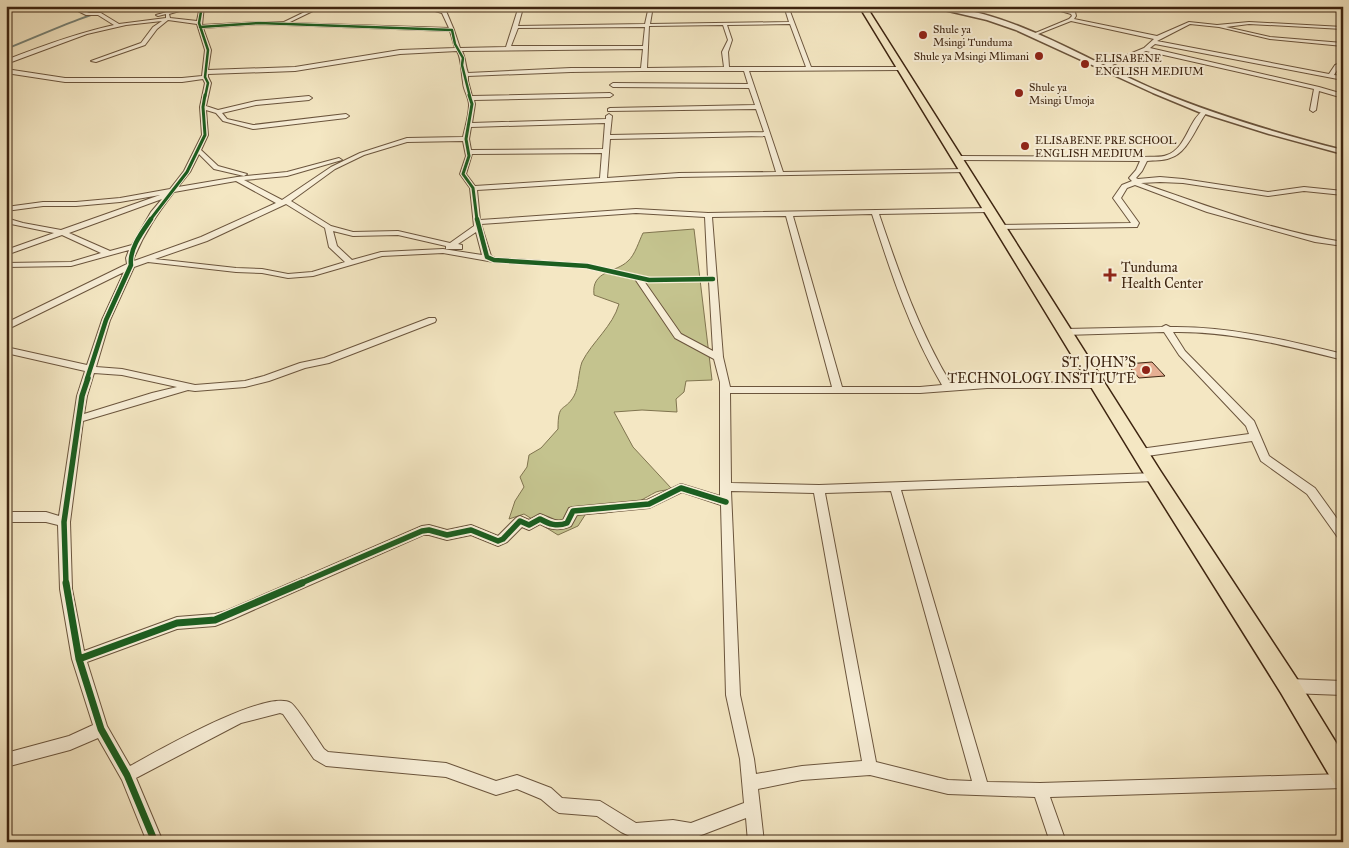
<svg xmlns="http://www.w3.org/2000/svg" width="1349" height="848" font-family="'IM FELL Great Primer',serif">
<style>
.green{fill:#c4c38e;stroke:#80744f}
.lines{fill:none;stroke-linecap:round;stroke-linejoin:round}
.stream{stroke:#768175;stroke-width:2}
.building{fill:#e6af93;stroke:#3d2410}
.minor-casing{stroke:#6b553d;stroke-width:2}
.tertiary-casing{stroke:#6b553d;stroke-width:3}
.trunk-casing{stroke:#3d2410;stroke-width:3}
.minor{fill:#f8efd8;fill-rule:evenodd}
.tertiary{fill:#f8efd8;fill-rule:evenodd}
.trunk{fill:#f4e7c3;fill-rule:evenodd}
.cycleway-far4-casing{stroke:#f8efd8;stroke-width:4}
.cycleway-far3-casing{stroke:#f8efd8;stroke-width:5}
.cycleway-far2-casing{stroke:#f8efd8;stroke-width:7}
.cycleway-far1-casing{stroke:#f8efd8;stroke-width:9}
.cycleway-casing{stroke:#f8efd8;stroke-width:10}
.cycleway-far4{stroke:#1b5e20;stroke-width:2.5}
.cycleway-far3{stroke:#1b5e20;stroke-width:3}
.cycleway-far2{stroke:#1b5e20;stroke-width:4.5}
.cycleway-far1{stroke:#1b5e20;stroke-width:5.5}
.cycleway{stroke:#1b5e20;stroke-width:7}
.poi-dot{fill:#8f2418;stroke:#f8efd8;stroke-width:2}
.labels{text-anchor:middle;stroke-width:4;stroke-linejoin:round;paint-order:stroke}
.far-poi-label{font-size:11px;fill:#3d2410;stroke:#f8efd8;text-anchor:start}
.poi-label{font-size:14px;fill:#3d2410;stroke:#f8efd8;text-anchor:start}
</style>
<rect width="100%" height="100%" fill="#f4e7c3"/>
<filter id="stains"><feTurbulence type="fractalNoise" baseFrequency=".004" numOctaves="4"/><feColorMatrix values="0 0 0 0 .2 0 0 0 0 .09 0 0 0 0 .02 0 0 0 .5 -.17"/></filter>
<radialGradient id="worn" r=".72"><stop offset=".6" stop-color="#630" stop-opacity="0"/><stop offset="1" stop-color="#630" stop-opacity=".3"/></radialGradient>
<!-- green -->
<path class="green" d="M694 229 712 380 686 381 684 392 676 399 677 412 642 410 614 412 633 447 671 488C667 491 661 490 656 492 632 505 615 517 587 512L578 526 558 535 524 514 509 519 515 501 524 487 520 477 527 467 529 455 541 448 558 429C558 401 564 413 574 396 579 387 578 373 582 362 592 342 613 326 619 304L594 295C591 270 616 273 628 261 635 255 639 241 643 233Z"/>
<g class="lines">
<!-- stream -->
<path class="stream" d="M6 49C44 34 81 16 121 6"/>
</g>
<!-- building -->
<path class="building" d="M1152 362 1165 376 1139 378 1127 364Z"/>
<g class="lines">
<defs>
<path id="minor" d="M68 6H74L89 13H101L119 24 166 18V14L158 16 156 15 188 6H197L169 14 170 18 197 21 200 6H204L202 25 259 22H284L317 6H323L288 23 449 28 442 13 418 6H426L446 11 454 30 460 48 506 47 519 6H645L523 8 518 26 645 24 649 6H653L650 24 789 22 784 6H788L811 67H902V69L900 70 749 71 783 172 965 169 967 170V172L679 177 477 190 480 220 636 209 708 213 991 208V212H988L879 214C899 273 919 331 951 384L987 382 1098 383 1103 386 1101 388H987L920 393H730L731 483 819 485 1155 473 1159 474 1160 477 1159 480 1155 481 901 490 987 782 1040 783 1343 774V788L1050 797 1066 842H1050L1035 797 948 794 870 775 802 780 758 789 764 842H748L746 818 691 839 677 836V842H661L662 837 636 839 621 832 597 816 559 813 554 810 541 799 517 789 496 795 446 777 326 766 314 759 283 714 280 713 241 723 136 778 163 842H147L122 780 98 738 70 750 6 767V753L69 736 93 725 72 659 60 589 58 525 46 522H6V512H46L59 516 77 396 85 371 6 353V347L87 365 102 320 124 272 6 330V323L127 264 126 258 129 250 71 266 6 267V263L71 262 101 253 62 235 6 255V250L54 233 11 224 6 223V218L23 223 61 230 160 195 120 202 76 206H43L6 211V207L43 202H76L120 198 170 189 184 171 202 135 200 107 205 83 203 79 182 82H65L6 73V69L65 78H182L202 76 205 50 197 24 168 20 157 29 145 45 96 62 91 61 141 43 153 27 162 21 126 25 87 34 6 64V60C42 46 77 33 114 25L98 15H86ZM259 24 450 31 455 48 400 50 295 67 208 70 211 50 203 28ZM790 24 806 67H729L728 52 732 40 727 25ZM723 25 728 40 722 52 724 67 647 68 649 26ZM645 27 643 46H511L518 28ZM643 49 641 68H571L468 73C465 65 466 59 462 51ZM457 51C462 60 461 72 463 82 463 90 469 97 469 105 469 116 465 127 463 137L407 138 360 153 331 167 282 200 244 180 287 176 342 160 339 158 287 172 237 177 178 187 190 172 199 154 214 169 244 176 247 174 218 166 201 150 208 135 206 110 216 113 223 121 253 129 346 118 349 116 346 114 253 125 227 119 222 113 256 105 309 100 312 98 309 96 256 101 218 110 206 106 211 83 208 77V74L295 71 400 54ZM642 71H744L748 84 613 83 610 85 613 87 749 88 755 105 610 108 608 109V111L756 109 764 132 610 135 612 116 609 114 606 116V119L472 123 475 104 474 100 610 97 613 95 610 93 472 96 468 81V76L571 72ZM605 123 603 149 471 150 469 139 471 127ZM765 136 776 172 679 173 607 178 610 139ZM463 141 466 156 460 174 470 188 474 226 450 243 398 231 353 232 331 226 291 201 335 169 364 155 407 142ZM602 153 600 178 475 186 466 174 472 154ZM236 181 276 203 201 237 134 261V258C144 233 158 213 174 192ZM162 199 151 212 132 245 110 251 69 233ZM286 204 325 228 329 247 345 262 312 272 288 274 262 269 236 268 155 259 207 241ZM636 213 705 217 708 277 649 278 587 264 495 258 491 256 481 224ZM872 214C891 273 910 331 942 385L920 387H842L793 216ZM786 216 832 387H730L723 357 712 217ZM333 231 353 236 398 235 446 246V249H462V245L458 244 476 232 482 255 443 249 381 252 352 260 337 246ZM443 253 494 262 587 268 635 279 675 338 714 359 720 382V496L681 484 647 500 573 507 569 508 563 520C554 522 549 517 540 514L529 520 520 516 516 518 498 536 471 525 447 530 429 525 422 526 226 611 215 614 177 617 84 651 72 589 70 522 83 421 188 390 195 391 245 387 269 381 305 368 329 363 435 322 436 320 435 318H429L324 358 300 363 264 376 245 381 195 385 122 369 96 367 110 320 134 267 148 262 236 272 262 273 288 278 313 276 382 256ZM644 281H709L713 351 681 334ZM94 373 122 375 177 387 152 393 84 414 87 396ZM731 491 814 493 862 761 802 766 756 774 754 759 740 695ZM891 491 972 781 948 780 876 762 825 493ZM682 492 721 505 726 695 740 759 744 803 691 823 673 820 636 823 600 801 562 798 551 788 517 775 496 781 446 763 328 752 324 749C318 740 297 707 291 703 267 688 156 752 130 766L107 726 87 662 177 629 215 626 233 619 423 535H429L447 540 471 535 498 546 507 542 522 527 529 530 540 524C551 530 559 531 571 526L577 515 649 508Z
M1040 6H1065L1059 7 1075 12 1076 16 1074 19 1157 36 1189 22 1217 25 1249 22 1343 27V29L1249 24 1226 27 1270 37 1343 43V46L1270 39 1219 27 1190 24 1157 41 1329 74 1335 65 1343 62V66L1339 67 1334 75 1343 76V80L1155 44 1150 48 1319 87 1343 94V98L1319 91 1316 110 1313 112 1310 110 1314 89 1146 51 1105 68H1101V66L1144 48 1154 39 1071 21 1033 36V34L1069 19 1072 16 1071 14 1054 9V7Z
M1340 6H1343V7H1340Z
M1204 110 1207 112C1196 126 1188 153 1170 158 1163 161 1154 160 1147 161L1142 171 1136 178 1138 179 1160 177 1183 179 1268 192 1304 187 1343 191V195L1304 191 1268 196 1183 183 1160 182 1141 183C1207 206 1274 231 1343 242V246L1315 242 1207 212 1135 185 1127 188 1121 198 1139 223 1137 227 998 229H995V225L1131 223 1113 198 1122 185 1132 181 1129 178 1136 170 1140 161 957 160 954 158 957 156 1144 157C1151 156 1160 158 1167 155 1187 148 1188 120 1204 110Z
M1166 325 1170 327C1229 326 1286 340 1343 354V360C1287 346 1231 331 1173 332L1185 351 1254 421 1269 456 1315 488 1343 527V541L1339 539 1307 494 1261 461 1252 441 1140 457 1136 456 1135 453 1136 450 1140 449 1249 434 1246 426 1179 355 1164 332 1065 335 1061 332 1065 329 1162 327Z
M1289 679 1343 681V695L1289 693 1284 691 1282 686 1284 681Z"/>
<path id="tertiary" d="M878 6 864 10 861 8Z
M927 6C1006 6 1087 61 1158 91 1218 116 1280 134 1343 150V154L1269 134 1199 112 1153 93 1016 30 987 20Z"/>
<path id="trunk" d="M859 6H866L1161 472 1297 679 1343 754V789L1335 785 1281 693 1149 482Z"/>
</defs>
<!-- minor casing -->
<use href="#minor" class="minor-casing"/>
<!-- tertiary casing -->
<use href="#tertiary" class="tertiary-casing"/>
<!-- trunk casing -->
<use href="#trunk" class="trunk-casing"/>
<!-- minor -->
<use href="#minor" class="minor"/>
<!-- tertiary -->
<use href="#tertiary" class="tertiary"/>
<!-- trunk -->
<use href="#trunk" class="trunk"/>
<defs>
<path id="cycleway-far4" d="M202 6 199 23 208 50 205 77 208 83 205 97
M200 27 259 23 452 30 455 44 463 58 462 65 470 97"/>
<path id="cycleway-far3" d="M469 95 472 104 466 139 469 156 463 174 473 188 477 220
M150 220 187 172 205 135 203 107 205 95"/>
<path id="cycleway-far2" d="M477 219 487 257 494 260 587 266 649 280 713 279
M87 379 106 320 131 265C129 249 142 232 151 219"/>
<path id="cycleway-far1" d="M66 584 64 522 82 396 88 378
M299 584 422 531 429 530 447 535 471 530 498 541 503 539 520 521 529 525 540 519C549 524 557 527 567 523L573 511 649 504 681 488 726 502"/>
<path id="cycleway" d="M66 583 79 659 101 729 127 775 155 842
M79 659 177 623 215 620 302 583"/>
</defs>
<!-- cycleway-far4 casing -->
<use href="#cycleway-far4" class="cycleway-far4-casing"/>
<!-- cycleway-far3 casing -->
<use href="#cycleway-far3" class="cycleway-far3-casing"/>
<!-- cycleway-far2 casing -->
<use href="#cycleway-far2" class="cycleway-far2-casing"/>
<!-- cycleway-far1 casing -->
<use href="#cycleway-far1" class="cycleway-far1-casing"/>
<!-- cycleway casing -->
<use href="#cycleway" class="cycleway-casing"/>
<!-- cycleway-far4 -->
<use href="#cycleway-far4" class="cycleway-far4"/>
<!-- cycleway-far3 -->
<use href="#cycleway-far3" class="cycleway-far3"/>
<!-- cycleway-far2 -->
<use href="#cycleway-far2" class="cycleway-far2"/>
<!-- cycleway-far1 -->
<use href="#cycleway-far1" class="cycleway-far1"/>
<!-- cycleway -->
<use href="#cycleway" class="cycleway"/>
</g>
<!-- markers -->
<g class="poi-dot">
<circle cx="923" cy="35" r="5"/>
<circle cx="1039" cy="56" r="5"/>
<circle cx="1085" cy="64" r="5"/>
<circle cx="1019" cy="93" r="5"/>
<circle cx="1025" cy="146" r="5"/>
<path d="M1107.5 267.5h5v5h5v5h-5v5h-5v-5h-5v-5h5z"/>
<circle cx="1146" cy="370" r="5"/>
</g>
<g class="labels">
<!-- far-poi labels -->
<g class="far-poi-label">
<text x="933" y="33">Shule ya<tspan x="933" dy="13">Msingi Tunduma</tspan></text>
<text x="1029" y="60" text-anchor="end">Shule ya Msingi Mlimani</text>
<text x="1095" y="62">ELISABENE<tspan x="1095" dy="13">ENGLISH MEDIUM</tspan></text>
<text x="1029" y="91">Shule ya<tspan x="1029" dy="13">Msingi Umoja</tspan></text>
<text x="1035" y="144">ELISABENE PRE SCHOOL<tspan x="1035" dy="13">ENGLISH MEDIUM</tspan></text>
</g>
<!-- poi labels -->
<g class="poi-label">
<text x="1121" y="272">Tunduma<tspan x="1121" dy="16">Health Center</tspan></text>
<text x="1136" y="367" text-anchor="end">ST. JOHN'S<tspan x="1136" dy="16">TECHNOLOGY INSTITUTE</tspan></text>
</g>
</g>
<!-- margin -->
<rect width="1349" height="848" fill="none" stroke="#f4e7c3" stroke-width="25"/>
<rect x="8" y="8" width="1334" height="833" fill="none" stroke="#3d2410" stroke-width="2.5"/>
<rect x="12" y="12" width="1324" height="823" fill="none" stroke="#3d2410"/>
<rect width="100%" height="100%" filter="url(#stains)"/>
<rect width="100%" height="100%" fill="url(#worn)"/>
</svg>
